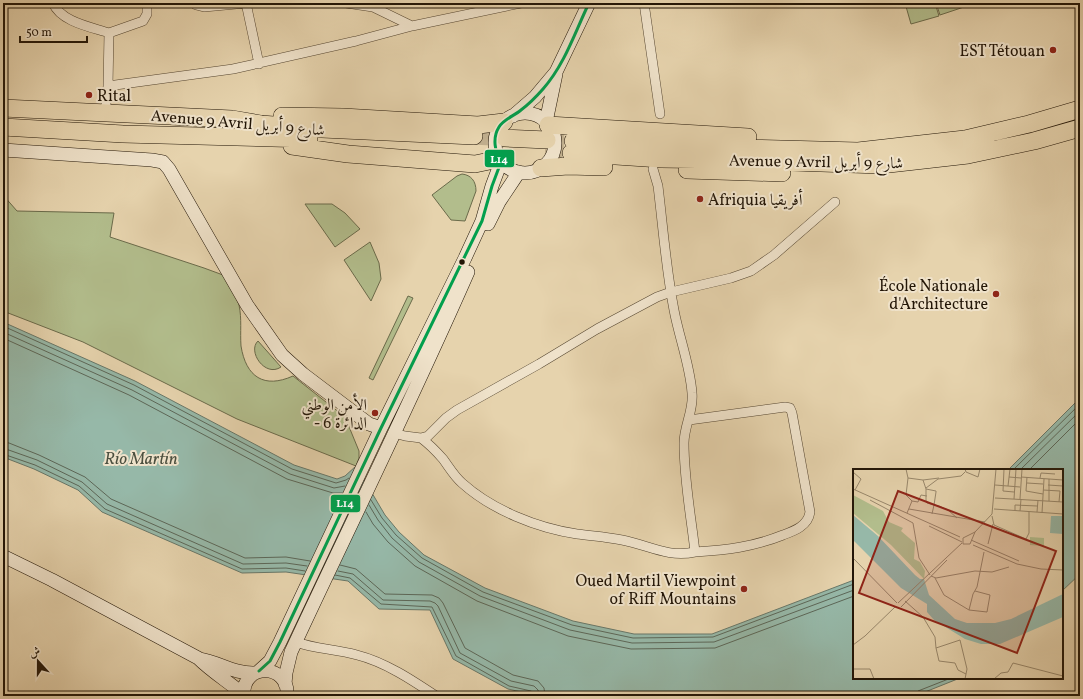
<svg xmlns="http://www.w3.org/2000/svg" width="1083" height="699" font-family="Vollkorn,Amiri,serif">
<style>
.green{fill:#b2bd8c;stroke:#6a6a4a}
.water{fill:#96b8a8;stroke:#687768}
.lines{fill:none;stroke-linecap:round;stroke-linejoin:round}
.shore{stroke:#5c6758;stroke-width:1}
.highway-tunnel{stroke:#bfad8c;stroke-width:17;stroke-dasharray:17 8;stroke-linecap:butt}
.street-casing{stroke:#544530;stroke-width:10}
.secondary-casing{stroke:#231607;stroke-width:14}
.highway-casing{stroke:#231607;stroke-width:18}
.street{stroke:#efe2ca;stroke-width:9}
.secondary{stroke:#efe2ca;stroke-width:13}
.highway{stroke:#e6d3ad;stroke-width:17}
.bus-1-casing{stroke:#efe2ca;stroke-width:6}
.bus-1{stroke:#029f4d;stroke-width:3}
.poi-dot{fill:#8f2418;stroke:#efe2ca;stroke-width:1.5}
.bus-dot{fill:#231607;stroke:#efe2ca;stroke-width:1.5}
.labels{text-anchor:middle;stroke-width:4;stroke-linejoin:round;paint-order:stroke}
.poi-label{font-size:16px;fill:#231607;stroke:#efe2ca;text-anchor:end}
.street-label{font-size:16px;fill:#231607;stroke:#efe2ca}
.water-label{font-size:17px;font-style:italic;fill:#4b4f3f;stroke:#efe2ca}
.inset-road{fill:none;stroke:#98876b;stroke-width:1}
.view{fill:#8f2418;fill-opacity:0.15;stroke:#8f2418;stroke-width:2}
.inset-edge{fill:none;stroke:#231607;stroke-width:2}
.line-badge{stroke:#efe2ca;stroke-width:1.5}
.badge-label{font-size:11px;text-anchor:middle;font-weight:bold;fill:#fff}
</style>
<rect width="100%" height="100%" fill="#e6d3ad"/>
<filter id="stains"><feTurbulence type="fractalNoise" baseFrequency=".005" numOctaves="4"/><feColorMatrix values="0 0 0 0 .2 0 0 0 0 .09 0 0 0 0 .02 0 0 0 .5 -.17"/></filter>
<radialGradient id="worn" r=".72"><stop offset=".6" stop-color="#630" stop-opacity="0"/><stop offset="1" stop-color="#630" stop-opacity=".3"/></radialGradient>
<!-- green -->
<path class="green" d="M905 3H935L939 16 911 24Z
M936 3H966L967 6 940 15Z
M462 174C471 175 476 181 476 191L465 221 451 220 432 195 457 176Z
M3 195 17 211 114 213 110 237 204 268 223 275C228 284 236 295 239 305 242 319 240 332 241 346 246 377 264 389 293 376L345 417 359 451V458L356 466 237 419 83 342 3 311Z
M305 204H332L345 213 360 229 335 247Z
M370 242 379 263 381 279 371 301 344 260Z
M408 296 413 298 373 380 369 378Z
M258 341 281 367C265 378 247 351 258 341Z"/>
<!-- water -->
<path class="water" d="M3 322 135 381 294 465 337 479 345 476 356 466 385 515 399 532 424 555 485 588 573 621 634 634H712L854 580V678H960L915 696H539L508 689 453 659 430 610 379 609 348 581 286 572 242 573 102 512 78 490 34 469 3 457Z
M1080 398V574L1062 591V470H1008Z"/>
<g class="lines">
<!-- shore -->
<path class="shore" d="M3 326 134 385 292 469 336 483 346 480 349 478
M3 332 132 390 290 474 334 488 345 486
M3 338 129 395 287 479 333 493H342
M3 442 9 443 39 455 85 477 111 499 245 558 286 557 310 561
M3 448 37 460 82 482 107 504 243 564 286 563 307 566
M3 454 35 465 79 486 105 509 242 569 286 568 305 571
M1013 470 1080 404
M1020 470 1080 411
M1029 470 1080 419
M371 500 382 518 396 535 422 558 483 592 572 625 633 638 713 637 854 584
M369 505 378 520 392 538 419 562 480 596 570 630 632 643 714 642 854 590
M366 512 373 524 388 542 415 566 477 601 568 636 631 649 715 648 854 596
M340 565 356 569 385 594 432 595 439 598 443 603 465 648 513 675 538 681 544 688 545 696
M338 571 353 574 383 600 430 601 435 603 438 606 460 653 511 681 534 686 538 690 539 696
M335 575 350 578 381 604 432 607 456 656 509 686 531 691 534 693V696
M916 696 918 691 951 678"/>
<!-- highway-tunnel -->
<path class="highway-tunnel" d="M474 136 505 138
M547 140 573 141
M545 152 571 153"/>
<defs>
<path id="street" d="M53 3C61 22 91 27 109 33L108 86 105 113
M194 3 196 5 204 7 247 3
M246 3 259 64
M346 3 373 7 412 26
M644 3 660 114
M109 33 143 21 147 14V3
M108 86 233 69 356 41 412 26 521 3
M653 169 658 186C663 227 666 269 674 310 679 337 690 365 692 393 694 410 684 426 684 443 684 480 691 516 695 552 727 550 753 547 783 535 794 531 808 526 810 512L792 413 790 408 785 407 689 420
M394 433 405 436 421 438 428 436 446 418 457 410 539 364 597 329 657 297 671 292 731 278 751 271 774 255 835 202
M421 438C429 444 436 451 443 459 449 467 454 476 462 483 492 510 537 528 577 534 592 536 607 537 622 540 648 545 668 558 695 552
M296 642C315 649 336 649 357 655 385 662 412 680 436 696"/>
<path id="secondary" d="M495 143a30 30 0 1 1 60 0a30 30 0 1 1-60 0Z
M513 116 535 97 556 72 589 3
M546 122 556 74
M3 150 152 160 163 162 169 169 247 305 282 355 303 374 369 424 381 428
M488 224 499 202 519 172
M3 556 52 580 198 658C212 672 229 682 244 695
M199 659C219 662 234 674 255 673
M259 671 270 661 280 642 381 428 465 258 482 221 492 186 501 162
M285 684 286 673 291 652C350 525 412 400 468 272
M244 696C241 662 290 663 287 696"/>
<path id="highway" d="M3 108 232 119 261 124 322 129 474 136
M282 116 343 117 478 125 504 122
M548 125 748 137
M3 127 123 134 309 139
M505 138 547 140
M573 141 674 146 858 151 965 139 1029 124 1080 109
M292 146 348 154 475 164 499 159
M571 153 661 159 733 160 880 165 968 155 1034 141 1080 128
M541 168 568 166 604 167
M687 170 782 173"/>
</defs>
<!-- street casing -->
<use href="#street" class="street-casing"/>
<!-- secondary casing -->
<use href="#secondary" class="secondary-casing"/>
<!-- highway casing -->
<use href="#highway" class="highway-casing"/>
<!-- street -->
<use href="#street" class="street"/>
<!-- secondary -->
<use href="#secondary" class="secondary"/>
<!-- highway -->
<use href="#highway" class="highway"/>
<defs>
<path id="bus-1" d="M259 671 270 661 280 642 381 428 482 221 492 186 501 162C495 152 492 138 499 127 504 119 514 116 521 110 529 104 536 97 543 89 565 64 575 32 589 3"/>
</defs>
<!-- bus-1 casing -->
<use href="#bus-1" class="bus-1-casing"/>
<!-- bus-1 -->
<use href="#bus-1" class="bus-1"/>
</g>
<!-- markers -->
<g class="poi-dot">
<circle cx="1053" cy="50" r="4"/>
<circle cx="89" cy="95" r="4"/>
<circle cx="700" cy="199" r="4"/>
<circle cx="996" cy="294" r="4"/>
<circle cx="375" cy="413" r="4"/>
<circle cx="744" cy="589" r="4"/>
</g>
<circle class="bus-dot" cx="462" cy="262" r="3.5"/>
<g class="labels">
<!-- poi labels -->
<g class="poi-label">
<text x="1045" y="56">EST Tétouan</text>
<text x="97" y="101" text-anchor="start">Rital</text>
<text x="708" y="205" text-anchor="start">Afriquia أفريقيا</text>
<text x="988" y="291">École Nationale<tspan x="988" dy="18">d'Architecture</tspan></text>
<text x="367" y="410">الأمن الوطني<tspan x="367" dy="18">- الدائرة 6</tspan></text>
<text x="736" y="586">Oued Martil Viewpoint<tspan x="736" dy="18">of Riff Mountains</tspan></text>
</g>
<!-- street labels -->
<g class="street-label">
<text transform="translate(238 122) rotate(5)" y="6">Avenue 9 Avril شارع 9 أبريل</text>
<text transform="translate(816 161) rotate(1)" y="6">Avenue 9 Avril شارع 9 أبريل</text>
</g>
<!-- water labels -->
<g class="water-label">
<text x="141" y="464">Río Martín</text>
</g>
</g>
<!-- overview -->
<g transform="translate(853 469)">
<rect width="210" height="210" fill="#e6d3ad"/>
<path d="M0 26 30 42 36 53 50 59 48 62 62 74 61 90 67 93 72 102 71 110 38 76 0 44ZM177 68 191 69V77L177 76Z" fill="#b2bd8c"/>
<path d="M0 46 25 67 62 106 67 110H71L76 126 102 150 114 154H142L158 150 210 125V148L147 175H128L112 170 81 151 74 143V135L48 119 0 71ZM198 47H210V65L197 64Z" fill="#96b8a8"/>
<path class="inset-road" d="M53 0 55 9 53 26 59 32 54 44M112 0 113 3 125 8 127 0M151 0 150 22 161 23M0 3 8 10 2 21M156 8 168 9M168 8 210 11M174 8 173 22 190 25M55 9 70 11 73 20M187 9 188 4 202 5M196 10V32M70 11 86 9M174 14 190 15M142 16 167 18M195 16 210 17M155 17 157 0M73 19 85 10 108 7 112 3M0 20 107 68M190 21 207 22 206 33M142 29 210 33M161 30 163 0M167 30 169 0M17 31 60 54 66 89 77 106M59 32 65 33 68 26 74 27M56 40 132 53M141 40 210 45M162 42V36L184 37M167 42 168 30M184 43 185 31M189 44 191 10M79 45 81 36 83 23V22L73 20V33L74 34 81 36 86 37 95 41 104 49M139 47 141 56 173 70 176 64V43M76 57 109 73M122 63 110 69V75H117L122 63 139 45 143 0M118 71 166 92M135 75 140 55M120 76 164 95 188 100 210 101M0 89 44 134M78 107 83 109 122 102 139 103 156 98M82 109 91 126 116 141M122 122 137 126 134 143 116 141 120 125 124 118 131 83M52 132 70 148 82 168 83 179 107 171 114 200 112 210M45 134 109 74M48 138 94 91M0 176 12 167 42 138M83 179 86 192 102 194 105 201 113 205M0 200H17L21 210M141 210 148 204 155 203 160 194 210 207"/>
<path class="view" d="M45 22 203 82 164 184 6 124Z"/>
<rect width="210" height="210" class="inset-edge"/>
</g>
<g class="line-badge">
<rect x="484" y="149" width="31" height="19" rx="4" fill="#029f4d"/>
<rect x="330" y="494" width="31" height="19" rx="4" fill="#029f4d"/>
</g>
<g class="badge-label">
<text x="499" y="163">L14</text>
<text x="345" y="507">L14</text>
</g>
<!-- margin -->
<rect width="1083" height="699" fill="none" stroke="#e6d3ad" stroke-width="16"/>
<rect x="4" y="4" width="1075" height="691" fill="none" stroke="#231607" stroke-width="2"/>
<rect x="8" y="8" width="1067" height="683" fill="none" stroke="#231607"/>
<!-- north arrow -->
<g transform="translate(38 661) rotate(339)" stroke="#efe2ca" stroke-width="3" paint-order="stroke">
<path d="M0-3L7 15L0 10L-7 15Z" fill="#231607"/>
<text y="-6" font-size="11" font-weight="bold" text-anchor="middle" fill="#231607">ش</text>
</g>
<!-- scale -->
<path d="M20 36v6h67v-6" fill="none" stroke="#231607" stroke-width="2"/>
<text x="26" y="36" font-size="12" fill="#231607" stroke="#efe2ca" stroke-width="3" paint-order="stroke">50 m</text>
<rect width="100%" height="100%" filter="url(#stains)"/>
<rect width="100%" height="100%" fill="url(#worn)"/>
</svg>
